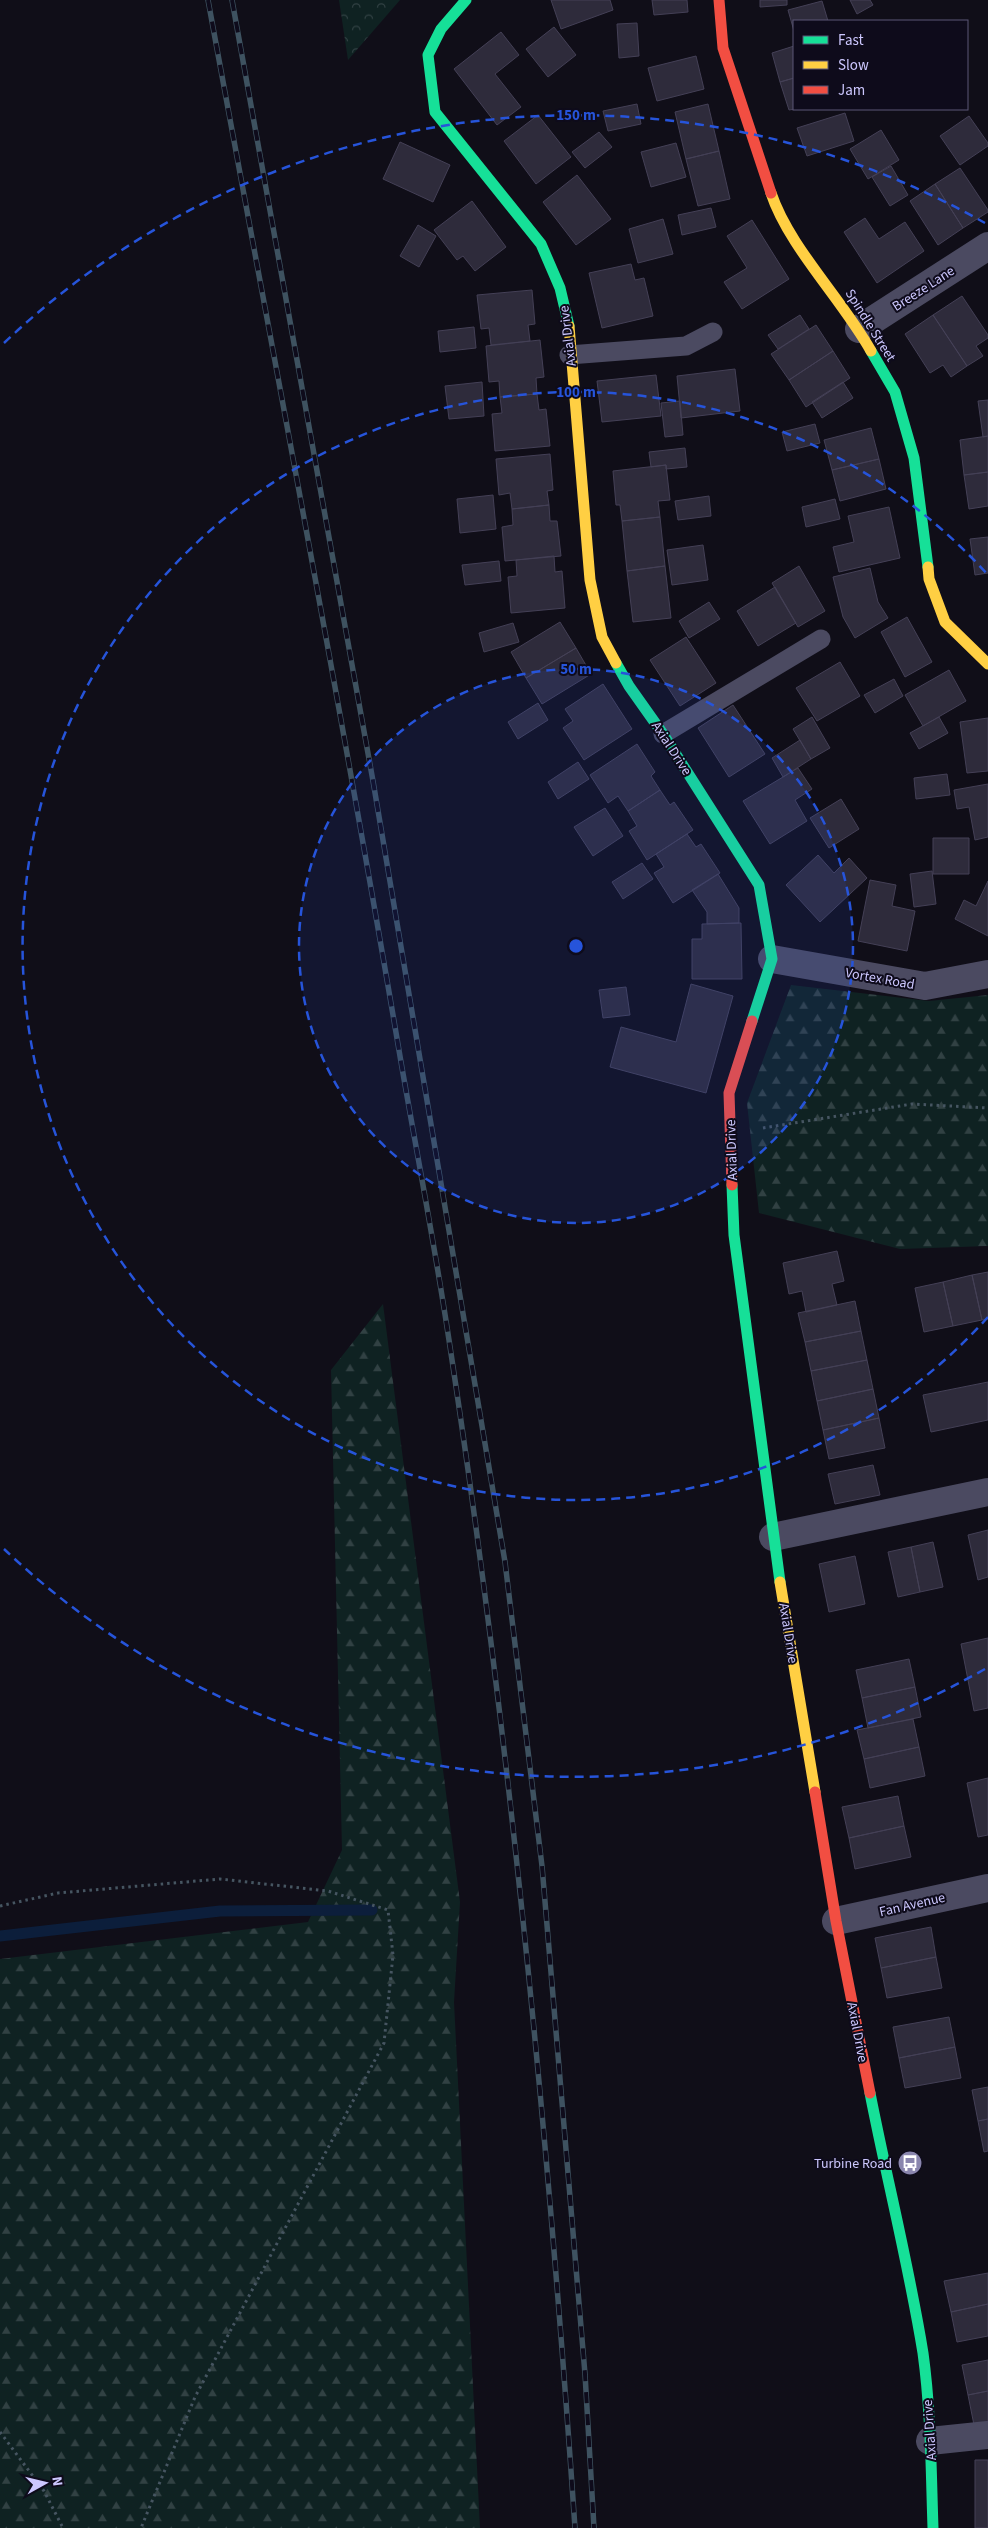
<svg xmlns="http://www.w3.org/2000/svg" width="988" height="2528" font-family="'Source Sans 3',sans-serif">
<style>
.forest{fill:url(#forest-firs)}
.park{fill:url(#park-crowns)}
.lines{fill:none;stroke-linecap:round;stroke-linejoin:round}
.stream{stroke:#0c1e3b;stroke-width:11}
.building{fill:#2e2b3b;stroke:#444056}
.path{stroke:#465561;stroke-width:3;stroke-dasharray:2.5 4;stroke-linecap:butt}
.lane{stroke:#4b4a61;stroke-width:19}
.street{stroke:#4b4a61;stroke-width:28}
.fast{stroke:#16e098;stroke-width:11}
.slow{stroke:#ffcf43;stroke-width:11}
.jam{stroke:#f24e42;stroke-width:11}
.rail-casing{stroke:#3e5260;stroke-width:5.5}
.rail{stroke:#0e0b1b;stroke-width:4;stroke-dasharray:11;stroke-linecap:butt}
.ring{fill:none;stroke:#2654da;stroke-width:2.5;stroke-dasharray:9 6}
.labels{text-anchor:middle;stroke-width:4;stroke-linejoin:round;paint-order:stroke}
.street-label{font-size:14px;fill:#ccc7fe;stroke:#0e0b1b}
.poi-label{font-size:14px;fill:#ccc7fe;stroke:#0e0b1b;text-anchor:end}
.centre{fill:#2654da;stroke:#0e0b1b;stroke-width:2.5}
.ring-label{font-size:15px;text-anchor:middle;font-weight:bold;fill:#2654da;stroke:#0e0b1b;stroke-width:4;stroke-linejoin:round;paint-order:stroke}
</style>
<defs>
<pattern id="forest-firs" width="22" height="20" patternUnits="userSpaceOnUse" patternTransform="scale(1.25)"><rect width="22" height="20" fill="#0f2222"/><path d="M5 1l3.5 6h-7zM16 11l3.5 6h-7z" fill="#314143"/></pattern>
<pattern id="park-crowns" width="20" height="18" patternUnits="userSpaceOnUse" patternTransform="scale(1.25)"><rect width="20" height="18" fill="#0f2222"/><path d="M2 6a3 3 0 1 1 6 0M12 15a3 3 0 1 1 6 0" fill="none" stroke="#314143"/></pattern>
</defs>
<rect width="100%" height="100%" fill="#100e18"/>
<!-- forest -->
<path class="forest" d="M791 985 929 1001 988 995V1246L900 1249 759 1213 747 1103Z
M383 1304 460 1902 454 2002 480 2528H0V1959L308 1922 342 1850 331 1370Z"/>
<!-- park -->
<path class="park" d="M339 0H400L348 60Z"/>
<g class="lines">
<!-- stream -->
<path class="stream" d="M0 1936 220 1911 372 1910"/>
</g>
<!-- building -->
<path class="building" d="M551 0H610L613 10 561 29Z
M652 0H687L688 12 654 15Z
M760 0H787V5L760 7Z
M850 0H870L873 5 857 14Z
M822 1 828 21H794V31L788 10Z
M637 23 639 56 619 58 617 24Z
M554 27 576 55 548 77 526 49Z
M501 32 519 55 495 74 521 107 497 125 454 69Z
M794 46V78L780 82 772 53Z
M696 56 704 89 657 101 648 68Z
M794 78 795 109 789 110 780 82Z
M637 104 641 124 608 131 603 111Z
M708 104 719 151 686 159 675 112Z
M845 113 854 141 807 156 797 128Z
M538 115 571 157 536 184 504 141Z
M969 116 988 143V146L960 165 940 136Z
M881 130 899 160 868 179 850 149Z
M599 132 612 147 585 168 572 152Z
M400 142 450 165 433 202 383 179Z
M676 143 686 177 651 187 641 152Z
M719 151 730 199 698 206 686 159Z
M891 166 908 195 890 206 872 177Z
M960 168 988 210V212L963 228 935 184Z
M577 175 611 219 576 245 543 202Z
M935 184 963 228 938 245 910 201Z
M472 201 506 247 475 271 463 256 457 260 434 230Z
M711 208 716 227 682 235 678 215Z
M865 218 879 239 905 222 924 251 877 283 844 232Z
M663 219 673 254 638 263 629 229Z
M752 220 789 279 742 309 724 282 747 268 727 236Z
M418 225 436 236 419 267 400 256Z
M631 264 635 280 644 278 653 316 602 328 589 273Z
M532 290 535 324 528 325 530 341 491 345 489 328 481 329 477 295Z
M962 296 988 335V338L976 346 983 356 967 366 933 315Z
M800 315 809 329 778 349 768 335Z
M933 315 967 366 951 377 943 365 930 373 905 334Z
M816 325 833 351 789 380 771 354Z
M474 327 476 348 440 352 438 331Z
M540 340 544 377 536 378 537 394 500 397 499 381 489 382 486 346Z
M833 351 850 378 806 407 789 380Z
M735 369 740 411 681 418 677 376Z
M656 375 661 416 602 422 597 381Z
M482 382 484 416 449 419 445 386Z
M843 382 853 398 822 418 812 402Z
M537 394 539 410 546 409 550 446 495 451 492 414 502 413 500 397Z
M988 400V436L983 437 978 401Z
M680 401 683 435 665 437 661 403Z
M815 424 820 443 787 451 782 432Z
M871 428 879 459 832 470 824 440Z
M988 436V472L964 475 960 440Z
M685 448 687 467 666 469V465L651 467 649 452Z
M550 454 553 490 547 491 549 505 512 509 510 493 499 495 496 459Z
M879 459 886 489 840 501 832 470Z
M666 465 670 500 658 501 660 517 622 521 620 505H616L613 471Z
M988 472V506L969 509 964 475Z
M493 495 496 529 460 533 457 499Z
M709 496 711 516 678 520 675 501Z
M835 499 840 519 806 527 802 507Z
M549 505 550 521H557L561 556 505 561 502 527 513 525 512 509Z
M889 507 900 558 839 572 833 547 854 542 848 516Z
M660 517 665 566 627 571 622 521Z
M988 537V573L975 575 970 539Z
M703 545 708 580 672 585 667 550Z
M554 556 555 572 562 571 565 608 511 613 508 577 517 576 516 560Z
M499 561 501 581 465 585 462 565Z
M665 566 671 618 633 622 627 571Z
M799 566 825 611 798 627 772 583Z
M870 568 878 602 888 618 855 638 843 617 833 577Z
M775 587 796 623 758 646 737 611Z
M709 602 720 619 689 638 679 621Z
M907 617 932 662 905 677 881 632Z
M560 622 576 648 526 678 511 652Z
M513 623 519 642 484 652 479 633Z
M686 637 716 683 680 706 650 660Z
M576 648 591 674 542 704 526 678Z
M840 662 860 696 817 721 796 688Z
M949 670 966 701 923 726 905 695Z
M894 679 903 696 875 713 864 695Z
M603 684 632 729 584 760 563 728 573 721 565 709Z
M538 703 548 720 518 739 508 722Z
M733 705 765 754 729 777 698 728Z
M812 717 830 748 811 759 793 729Z
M939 717 948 733 919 749 910 733Z
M988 718V771L967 773 960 722Z
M800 740 811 759 783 777 772 758Z
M637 744 655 772 651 776 660 790 628 811 618 796 608 803 590 775Z
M578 762 589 779 558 799 548 782Z
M798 768 812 789 795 800 807 821 770 844 743 801Z
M947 774 950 795 916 799 914 778Z
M988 784V837L975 840 969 807 957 809 954 790Z
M660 790 670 805 674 802 693 830 647 860 629 831 637 826 628 811Z
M841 799 859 829 829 848 810 818Z
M605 808 623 836 593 856 574 827Z
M687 834 696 847 701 844 720 873 673 903 654 873 664 867 656 854Z
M933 838H969V874H933Z
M818 855 834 873 849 858 867 878 820 922 786 885Z
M642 863 653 879 623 899 612 882Z
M932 871 936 904 914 907 910 874Z
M718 874 739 908V923L707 924V912L692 890Z
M870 880 896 885 892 906 915 911 907 951 858 941Z
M988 881V936L955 919 964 900 976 906Z
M741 923 742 979H692V939H702V924Z
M691 984 733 996 706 1093 610 1067 621 1027 676 1042Z
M626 987 630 1015 603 1018 599 990Z
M837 1251 844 1281 832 1284 837 1305 806 1312 802 1291 789 1294 783 1263Z
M988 1272V1319L982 1320 972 1275Z
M972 1275 982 1320 953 1326 943 1282Z
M943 1282 953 1326 924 1332 915 1288Z
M855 1301 861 1331 805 1342 798 1313Z
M861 1331 867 1360 811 1371 805 1342Z
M867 1360 873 1389 817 1401 811 1371Z
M988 1382V1420L931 1432 923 1395Z
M873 1389 879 1418 823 1430 817 1401Z
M879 1418 885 1448 829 1459 823 1430Z
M873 1465 880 1495 835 1504 828 1474Z
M988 1530V1577L978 1580 968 1535Z
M933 1542 943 1587 920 1592 911 1547Z
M911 1547 920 1592 898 1597 888 1552Z
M855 1556 865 1604 829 1612 819 1564Z
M988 1638V1708L974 1711 961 1644Z
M909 1659 915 1687 862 1698 856 1670Z
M915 1687 921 1717 868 1728 862 1698Z
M913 1719 919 1747 864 1759 857 1730Z
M919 1747 925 1776 870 1788 864 1759Z
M988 1778V1835L978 1837 967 1783Z
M898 1796 904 1826 849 1838 842 1807Z
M904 1826 911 1857 855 1869 849 1838Z
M931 1927 936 1957 881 1968 875 1938Z
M936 1957 942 1988 887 1998 881 1968Z
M949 2017 955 2047 899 2058 893 2027Z
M955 2047 961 2078 905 2088 899 2058Z
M988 2087V2119L978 2121 972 2090Z
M988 2119V2151L984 2152 978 2121Z
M988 2273V2304L951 2312 944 2281Z
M988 2304V2336L957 2342 951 2312Z
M988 2360V2391L968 2395 962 2365Z
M988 2391V2423L974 2425 968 2395Z
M975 2460H988V2528H975Z"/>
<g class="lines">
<!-- path -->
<path class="path" d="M763 1128 912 1104 988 1108
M0 1906 58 1893 220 1879 328 1891 388 1910 393 1955 384 2043 195 2397 141 2528
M0 2432 44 2491 63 2528"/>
<!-- lane -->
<path class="lane" d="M569 355 686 346 713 332
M663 734 821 639"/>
<!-- street -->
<path class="street" d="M859 329 988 246
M772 959 925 986 988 974
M773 1537 988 1492
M836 1921 988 1888
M930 2441 988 2435"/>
<!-- fast -->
<path class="fast" d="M466 0 441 29 428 55 435 112 541 244 560 288 569 326
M871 351 895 392 914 458 928 567
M616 663 629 686 663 734 759 885 772 959 752 1021
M732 1185 734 1235 780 1582
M870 2093C887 2180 909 2266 923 2353 931 2411 931 2470 933 2528"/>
<!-- slow -->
<path class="slow" d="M771 193C789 247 842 299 871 351
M569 326 590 580 602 637 616 663
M928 567 929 579 945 622 988 664
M780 1582 815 1792"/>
<!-- jam -->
<path class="jam" d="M719 0 723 48 771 193
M732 1185 729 1093 752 1021
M815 1792 836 1921 870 2093"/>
<defs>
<path id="rail" d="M208 0C273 354 341 707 401 1062 417 1154 435 1247 449 1340 509 1733 548 2131 575 2528
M232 0 373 781 505 1562 542 1866 585 2374 594 2528"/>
</defs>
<!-- rail casing -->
<use href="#rail" class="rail-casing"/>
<!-- rail -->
<use href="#rail" class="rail"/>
</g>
<!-- distance rings -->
<circle cx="576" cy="946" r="277" fill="#2654da" fill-opacity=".12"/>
<g class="ring">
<circle cx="576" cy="946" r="277"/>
<path d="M988 1317A554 554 0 1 1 988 575"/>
<path d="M985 1669A831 831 0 0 1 4 1549M4 343A831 831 0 0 1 985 223"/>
</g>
<!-- icons -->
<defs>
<symbol id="bus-disc" viewBox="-11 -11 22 22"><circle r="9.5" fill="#8a86ae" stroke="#0e0b1b"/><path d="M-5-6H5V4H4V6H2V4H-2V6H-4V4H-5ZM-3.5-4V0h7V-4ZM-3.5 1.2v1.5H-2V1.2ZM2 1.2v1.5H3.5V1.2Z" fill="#fff"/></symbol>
</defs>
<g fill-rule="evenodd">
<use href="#bus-disc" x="896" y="2149" width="28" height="28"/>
</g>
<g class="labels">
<!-- street labels -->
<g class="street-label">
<text transform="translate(923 288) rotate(-33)" y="5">Breeze Lane</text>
<text transform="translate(871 325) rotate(58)" y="5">Spindle Street</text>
<text transform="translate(567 336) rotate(-97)" y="5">Axial Drive</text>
<text transform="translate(672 748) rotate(57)" y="5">Axial Drive</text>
<text transform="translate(880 978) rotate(10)" y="5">Vortex Road</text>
<text transform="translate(731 1150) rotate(-92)" y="5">Axial Drive</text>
<text transform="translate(789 1633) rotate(81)" y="5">Axial Drive</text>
<text transform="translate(912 1904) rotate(-13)" y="5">Fan Avenue</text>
<text transform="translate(858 2032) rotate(79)" y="5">Axial Drive</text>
<text transform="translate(929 2430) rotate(-94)" y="5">Axial Drive</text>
</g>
<!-- poi labels -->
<g class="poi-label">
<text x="892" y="2168">Turbine Road</text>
</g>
</g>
<circle cx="576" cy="946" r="8" class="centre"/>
<g class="ring-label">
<text x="576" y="120">150 m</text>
<text x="576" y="397">100 m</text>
<text x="576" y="674">50 m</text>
</g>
<!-- legend -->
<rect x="793" y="20" width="175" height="90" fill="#0e0b1b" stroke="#5a5676"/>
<rect x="803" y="36" width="25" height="8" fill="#16e098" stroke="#5a5676"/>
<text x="838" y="45" font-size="15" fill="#ccc7fe">Fast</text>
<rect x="803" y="61" width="25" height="8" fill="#ffcf43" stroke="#5a5676"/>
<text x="838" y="70" font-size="15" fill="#ccc7fe">Slow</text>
<rect x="803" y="86" width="25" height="8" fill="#f24e42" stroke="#5a5676"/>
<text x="838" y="95" font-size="15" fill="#ccc7fe">Jam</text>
<!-- north arrow -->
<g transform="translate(45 2483) rotate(82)" stroke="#0e0b1b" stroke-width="4" paint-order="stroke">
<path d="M0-4L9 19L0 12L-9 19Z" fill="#ccc7fe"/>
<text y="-8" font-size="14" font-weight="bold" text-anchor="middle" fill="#ccc7fe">N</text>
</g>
</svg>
